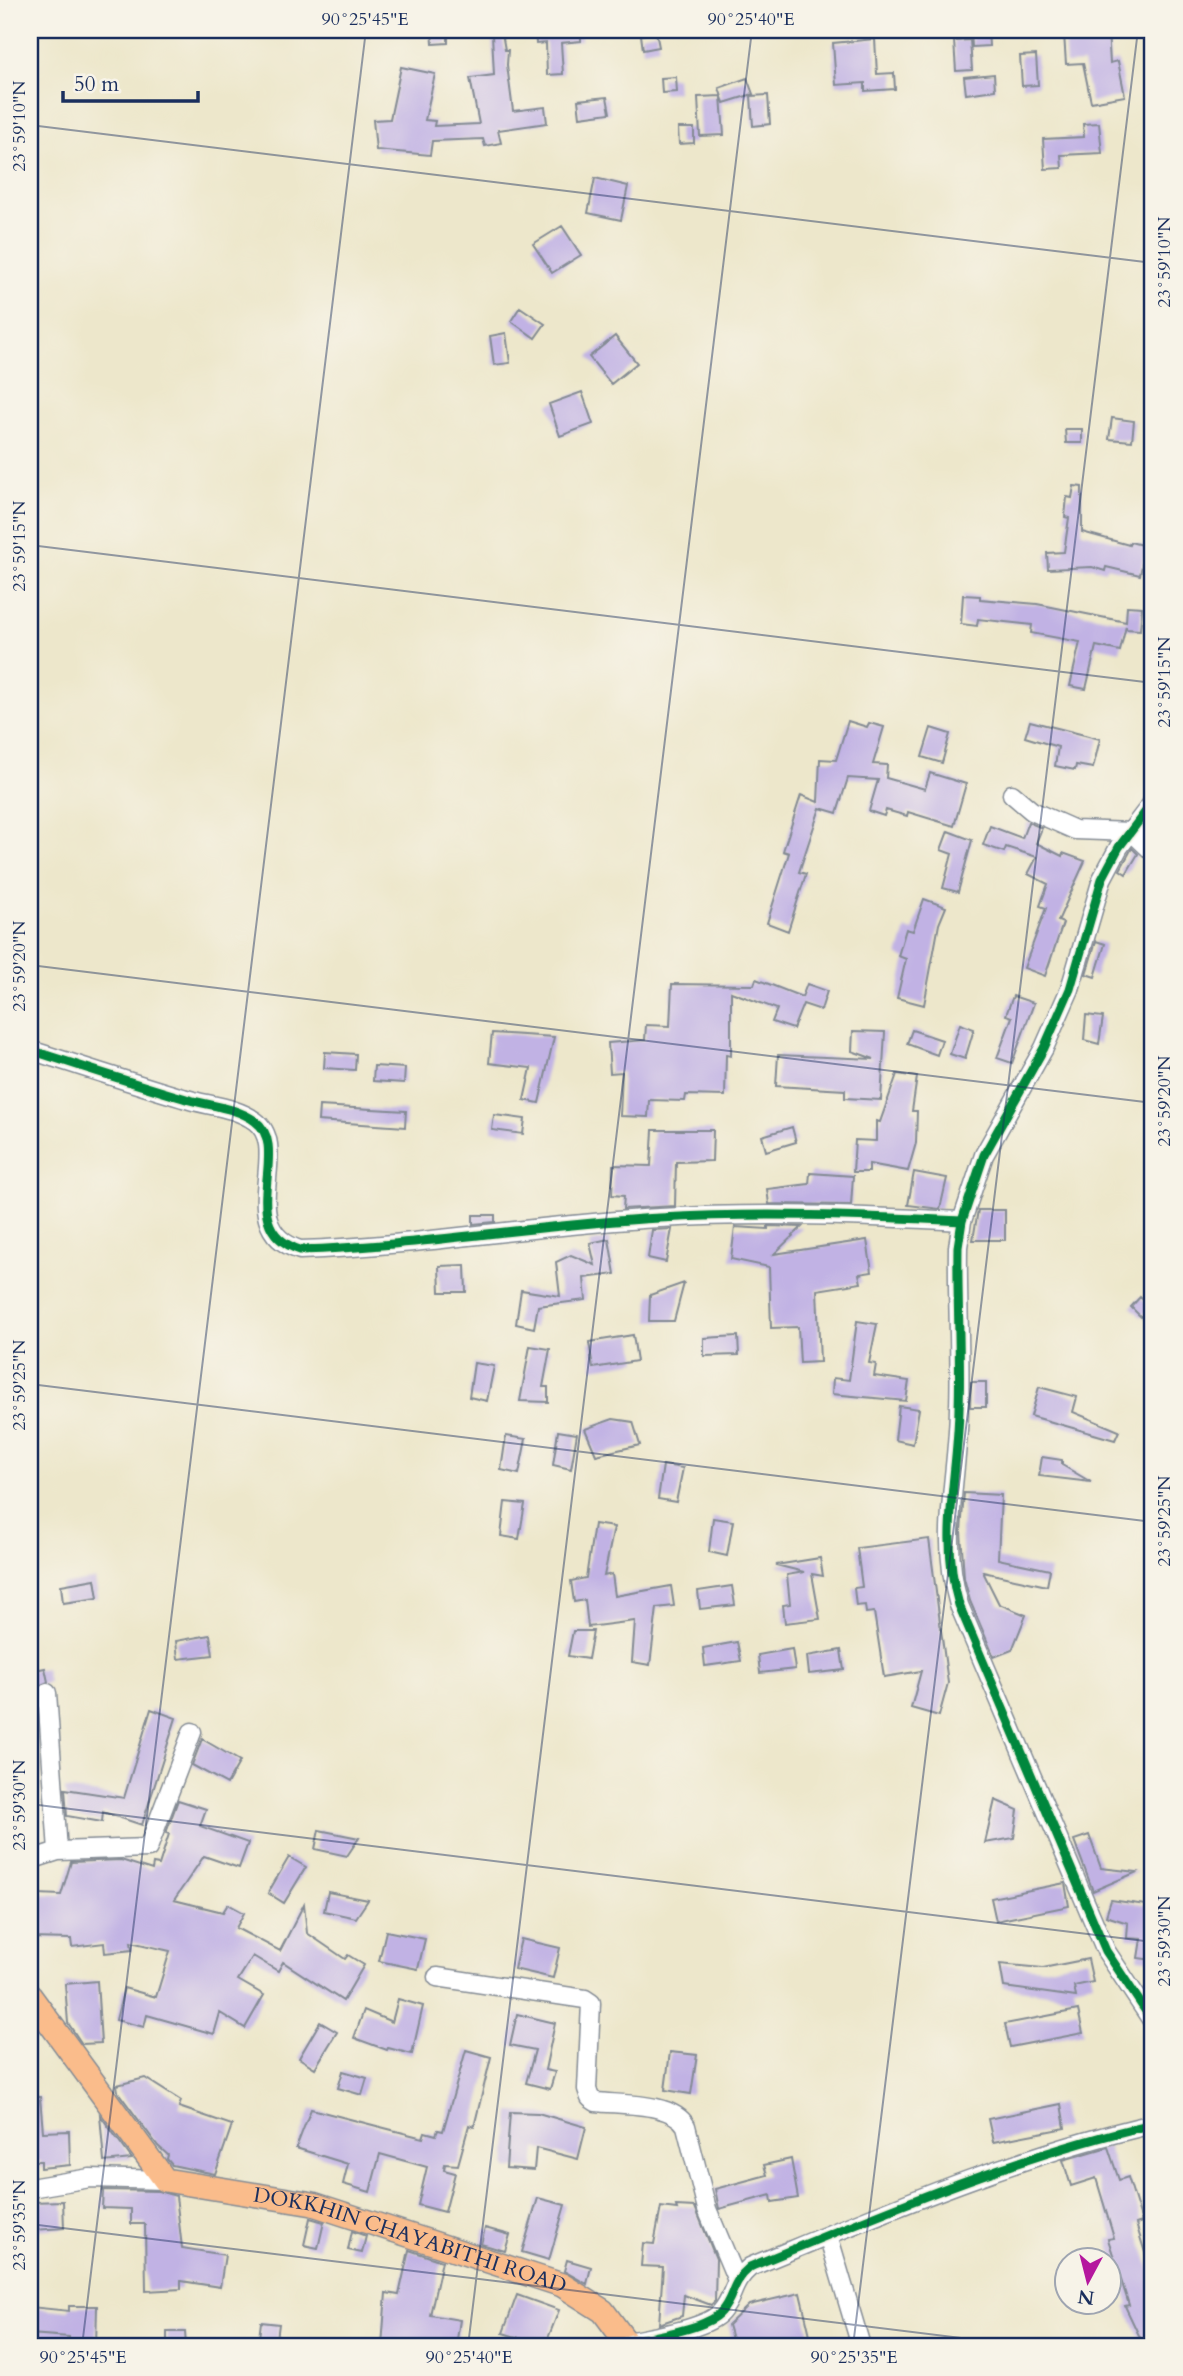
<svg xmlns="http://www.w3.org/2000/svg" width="1183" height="2376" font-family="Cardo,serif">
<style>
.building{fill:#c1b2e4}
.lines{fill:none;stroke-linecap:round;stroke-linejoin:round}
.minor-casing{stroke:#848b94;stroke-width:21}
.major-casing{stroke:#848b94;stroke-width:26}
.minor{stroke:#fff;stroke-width:18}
.major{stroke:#fabc8b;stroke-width:23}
.cycleway-casing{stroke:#f7f3e8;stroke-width:13}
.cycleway{stroke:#00873e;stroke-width:9}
.ticks{fill:none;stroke:#1b2f5e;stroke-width:2;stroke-opacity:0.45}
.labels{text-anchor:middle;stroke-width:5;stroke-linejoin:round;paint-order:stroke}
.street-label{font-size:21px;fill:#1b2f5e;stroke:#f7f3e8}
.neatline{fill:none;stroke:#1b2f5e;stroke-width:2.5}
.ticks-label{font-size:18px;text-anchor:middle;fill:#1b2f5e}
</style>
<rect width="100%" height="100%" fill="#f7f3e8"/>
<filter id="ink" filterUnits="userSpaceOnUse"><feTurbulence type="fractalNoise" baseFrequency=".0143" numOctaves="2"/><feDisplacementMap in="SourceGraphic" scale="14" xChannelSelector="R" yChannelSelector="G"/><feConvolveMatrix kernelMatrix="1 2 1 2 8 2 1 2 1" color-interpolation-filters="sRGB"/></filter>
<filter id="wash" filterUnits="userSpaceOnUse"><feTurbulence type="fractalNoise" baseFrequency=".00686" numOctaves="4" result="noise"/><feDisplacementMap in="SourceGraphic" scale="28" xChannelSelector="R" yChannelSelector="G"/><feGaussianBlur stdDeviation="1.57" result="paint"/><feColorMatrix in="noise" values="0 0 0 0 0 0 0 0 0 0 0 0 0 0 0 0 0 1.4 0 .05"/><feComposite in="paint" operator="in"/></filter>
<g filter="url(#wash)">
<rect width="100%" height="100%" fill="#ede7cb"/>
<g id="blocks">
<!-- building -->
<path class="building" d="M432 30H448V43L433 44Z
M535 30H581V41L561 43 563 74 547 75 546 43 536 44Z
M971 30H988L989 46 972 47Z
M1092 30H1108L1110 63 1118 61 1125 96 1091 102 1083 63 1066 64 1064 34 1092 33Z
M656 32 659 47 643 50 641 35Z
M502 33 505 50H508L507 65 513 111 545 107 547 123 498 130 501 143 485 146 483 139 432 141 430 155 376 150 373 120 390 119 401 67 435 74 425 120 435 121 434 126 479 124 470 78 494 75 492 34Z
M875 39 877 74 894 73 895 89 865 91V83L836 85 833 43Z
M970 40 972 70 956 71 954 41Z
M1036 55 1038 85 1022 86 1020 56Z
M994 74 995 90 966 94 964 77Z
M676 77 677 92 662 93 661 78Z
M747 78 753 94 724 103 719 88Z
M768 95 770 124 753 126 751 96Z
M721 96 724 135 700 136 698 97Z
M607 97 610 113 580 117 578 100Z
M1099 123 1102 153 1061 155 1062 168 1045 169 1043 139 1084 137 1083 124Z
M678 128H694V143L679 144Z
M595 178 628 186 621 220 588 213Z
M562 226 581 255 552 273 533 244Z
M520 307 545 324 535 338 511 321Z
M506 333 510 363 494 365 490 336Z
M615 336 637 363 611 384 589 357Z
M582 392 593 424 560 436 549 404Z
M1112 418 1134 421 1132 441 1109 439Z
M1065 429H1082V443H1066Z
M1074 486 1082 487V532L1129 545 1130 542 1146 546 1140 575 1106 567 1105 571 1092 567 1048 569 1047 553 1064 552 1069 518 1065 517 1067 497 1072 498Z
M963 595 980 596V599L1037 604 1126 622 1127 606 1142 607 1140 630 1126 629V626L1120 651 1096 646 1086 689 1070 686 1080 642 1031 633 1032 625 978 619 977 626 961 624Z
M848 721 867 727 869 723 884 727 873 764 887 765 886 778 925 789 930 773 966 784 954 826 908 812 907 816 886 810 884 816 869 811 878 780 848 778 837 813 820 808 799 872 806 874 788 931 767 923 789 853 783 851 801 795 818 802 820 759 836 760Z
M1030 721 1100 739 1093 768 1076 765 1075 770 1055 766 1058 747 1025 737Z
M931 728 950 734 942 763 922 757Z
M1028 822 1042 828 1036 843 1062 856 1063 853 1085 861 1058 921 1063 923 1045 976 1024 968 1046 908 1040 906 1048 884 1028 874 1037 857 1006 847 1004 852 983 845 990 826 1022 838Z
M948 831 972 840 958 892 943 888 952 854 941 850Z
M1132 848 1138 854 1126 874 1120 870Z
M924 899 946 907 939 924 924 1005 897 998 906 959 898 956 906 929 913 931Z
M1096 941 1105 944 1095 977 1086 974Z
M756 979 802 997 807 984 827 991 821 1010 803 1004 793 1029 772 1022 777 1009 731 992V1056L726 1055 725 1096 686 1095 685 1101 649 1100 648 1117 620 1116 622 1072 610 1073 608 1043 645 1040 646 1025 670 1026 672 984 754 985Z
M1013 996 1034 1003 1012 1063 997 1058 1012 1017 1006 1015Z
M1086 1015 1103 1017 1099 1044 1084 1040Z
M960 1024 974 1029 965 1059 950 1054Z
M912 1030 942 1040 937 1055 907 1044Z
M853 1031 885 1032 881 1100 845 1098V1090L776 1086 778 1055 874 1059 852 1051Z
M492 1033 554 1037 539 1103 524 1100 531 1068 489 1063Z
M325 1052 356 1054 355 1070 324 1068Z
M374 1066 405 1068 404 1083 373 1081Z
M897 1074 917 1077 912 1111H917L916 1143 908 1171 869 1164V1172H853L855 1140 876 1141V1121L880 1122Z
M319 1106 406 1111 405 1127 318 1121Z
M494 1115 525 1119 523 1134 492 1130Z
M792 1127 796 1142 766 1151 762 1136Z
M653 1130H713L712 1161 676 1162 675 1206 623 1209 624 1196 612 1195 613 1165 651 1166Z
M914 1172 947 1178 940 1209 908 1205Z
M810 1173 853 1176 851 1205 769 1204 767 1189 809 1184Z
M978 1210H1005V1240H973Z
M473 1215H495V1222L473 1224Z
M768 1226 802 1227 774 1254 867 1240 872 1272 859 1274 861 1283 817 1290 820 1362 800 1363 798 1327 771 1328 769 1267 731 1259 735 1227 768 1229Z
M672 1229 666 1262 648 1258 652 1230Z
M609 1239 615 1274 584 1278 586 1300 538 1306 534 1328 516 1324 521 1290 560 1296 556 1262 571 1255 595 1265 590 1243Z
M465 1265 466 1292H440L439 1266Z
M684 1283 674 1321H649L650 1295Z
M1140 1297 1151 1307 1141 1317 1131 1307Z
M857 1321 877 1324 869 1363 876 1364 874 1376 909 1381 906 1401 832 1394 833 1378 849 1380Z
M633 1335 637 1361 593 1368 589 1342Z
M738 1336 739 1355 704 1356V1338Z
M530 1346 550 1349 543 1387H548V1402L520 1401Z
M474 1363 494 1366 487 1401 469 1397Z
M971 1382H986V1407H970Z
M1039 1387 1077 1397 1073 1412 1119 1431 1115 1440 1031 1416Z
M899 1406 919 1409 913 1444 895 1440Z
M613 1419 633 1422 640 1445 596 1455 585 1429Z
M558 1431 577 1434 571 1469 553 1465Z
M506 1436 526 1439 519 1474 501 1470Z
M1042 1457 1062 1460V1465L1091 1482 1039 1476Z
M663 1465 683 1468 676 1502 658 1499Z
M964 1493 1001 1495 998 1559 1050 1570 1047 1586 983 1572 999 1604 1026 1615 1012 1650 994 1657 970 1601 964 1578 961 1531Z
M505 1502 525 1504 519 1539 501 1536Z
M713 1518 733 1521 727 1556 709 1552Z
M594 1524 614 1527 604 1576 612 1574 615 1596 671 1586 674 1606 657 1608 650 1665 632 1662 635 1621 588 1627 585 1600 574 1602 571 1581 586 1578Z
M929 1539 948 1683 939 1716 911 1708 921 1671 884 1677 874 1612 866 1613 865 1605 856 1606 854 1588 862 1587 857 1548Z
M820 1558 823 1576 812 1574 820 1619 785 1623 783 1605 790 1604 787 1575 804 1572 776 1565Z
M95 1579 98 1598 63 1603 61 1585Z
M732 1586 735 1605 700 1609 698 1591Z
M573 1631H593L588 1659 568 1656Z
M210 1635 213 1655 178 1659 176 1641Z
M737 1642 741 1661 705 1666 703 1648Z
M792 1649 795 1669 760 1673 758 1655Z
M841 1650 844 1670 809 1674 807 1656Z
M45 1668 48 1682 30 1690V1671Z
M151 1709 176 1718 142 1825 103 1812 102 1822 67 1816 65 1789 124 1798Z
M202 1739 240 1761 227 1784 192 1765Z
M178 1800 206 1809 200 1826 248 1843 239 1868 204 1856 174 1900 223 1912 228 1904 244 1913 236 1928 280 1951 304 1904 307 1933 345 1959 348 1955 364 1965 343 2001 283 1962 278 1971 253 1956 238 1980 264 1995 245 2028 220 2013 214 2034 147 2015 144 2027 116 2020 124 1988 156 1997 170 1951 131 1942 132 1950 105 1953 104 1943 72 1947 71 1939 30 1938V1901L38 1904V1894L61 1895 71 1862 121 1860 152 1870 153 1864 159 1865 169 1834 166 1833Z
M995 1800 1018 1810 1014 1838 985 1843Z
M319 1830 359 1838 347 1856 315 1849Z
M1089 1835 1101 1868 1137 1872 1093 1891 1074 1840Z
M289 1857 306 1867 284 1903 268 1893Z
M1065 1883 1069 1906 996 1921 991 1898Z
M328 1892 368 1900 356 1918 324 1911Z
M1111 1900 1153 1906V1960L1138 1958 1141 1939 1127 1938 1128 1923 1106 1916Z
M386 1931 425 1939 418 1969 379 1961Z
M521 1939 560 1948 553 1978 514 1969Z
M1088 1959 1093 1982 1074 1986 1076 1997 1004 1987 1000 1964 1043 1968Z
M97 1981 101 2043 82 2044 68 2023 65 1984Z
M398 1999 423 2006 412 2054 388 2048 387 2050 354 2038 364 2010 392 2022Z
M1078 2010 1083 2033 1010 2047 1005 2024Z
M517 2014 555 2023 545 2070 555 2072 550 2089 526 2083 535 2050 510 2045Z
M320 2022 337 2032 315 2068 299 2058Z
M466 2050 491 2057 474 2127 469 2125 458 2165 445 2164 444 2170 455 2173 445 2212 418 2205 427 2167 380 2154 370 2192 343 2184 348 2164 296 2148 311 2109 423 2138 425 2132 436 2135 438 2130 443 2131Z
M670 2052 697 2055 691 2094 665 2090Z
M343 2071 367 2078 362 2095 338 2088Z
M145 2078 181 2101 179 2107 232 2125 215 2174 172 2165 167 2159 168 2155 158 2146 118 2092 117 2085Z
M30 2097H40L43 2132 69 2131 70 2165 41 2168V2161H30Z
M1061 2104 1065 2128 993 2142 988 2119Z
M510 2112 538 2113 586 2127 578 2159 536 2148 534 2170 506 2168Z
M100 2115 132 2159 104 2162Z
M1108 2147 1119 2180 1128 2177 1142 2222 1136 2224 1153 2278V2346H1144L1125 2306 1129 2305 1108 2239 1114 2238 1096 2178 1071 2186 1063 2160Z
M791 2159 798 2198 772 2202 771 2195 719 2209 715 2189 767 2175 764 2165Z
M103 2190 158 2191 176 2196 182 2248 225 2255 220 2287 181 2281V2289L146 2291 145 2224H131V2209L102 2208Z
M538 2198 565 2205 549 2260 522 2252Z
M63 2201 64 2228 33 2230 31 2202Z
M676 2206 695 2207 716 2259 715 2301 711 2305 684 2295 682 2316 659 2324 663 2267 641 2266 643 2243 654 2244 661 2207 677 2209Z
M310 2218 324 2222 318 2248 304 2245Z
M485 2228 510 2235 505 2251 481 2244Z
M352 2231 366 2236 362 2253 348 2250Z
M409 2250 442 2261 430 2315 460 2320 456 2346H382L386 2293 399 2295Z
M567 2260 591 2267 587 2284 564 2271Z
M800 2293 810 2335 763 2346H734L728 2325 749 2305Z
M517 2295 559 2310 545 2346 503 2333Z
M69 2306H97L96 2346H69V2337L30 2334 31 2307 69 2311Z
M261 2322 279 2324 276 2346H258Z
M167 2332H185L186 2346H167Z"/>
</g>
</g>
<g filter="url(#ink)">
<use href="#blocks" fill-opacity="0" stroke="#848b94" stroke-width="2"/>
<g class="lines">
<defs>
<path id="minor" d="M1012 794 1032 811 1075 830 1132 832 1153 852
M1153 802 1119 847 1102 879 1070 989 1044 1048 984 1155 962 1221 958 1247C957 1301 961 1355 959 1408 958 1478 939 1536 959 1605L1106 1951 1153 2022
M30 1050C81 1066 132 1083 183 1098 207 1106 234 1106 255 1121 293 1148 232 1228 300 1250 421 1246 540 1224 660 1218 761 1212 862 1216 962 1221
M47 1693 58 1851
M30 1860 58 1851 148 1848 192 1732
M437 1977 585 1999 591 2003 587 2089 590 2098 596 2102C622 2105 672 2102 686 2126L707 2209 736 2278
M30 2188 90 2178 165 2180
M828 2235 861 2346
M628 2342C650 2337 707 2329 721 2312 735 2296 730 2284 750 2267 882 2213 1014 2156 1153 2124"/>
<g id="major">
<path id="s1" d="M30 1996 165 2180 313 2204 562 2285 603 2311 629 2346"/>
</g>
</defs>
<!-- minor casing -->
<use href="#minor" class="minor-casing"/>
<!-- major casing -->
<use href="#major" class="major-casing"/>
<!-- minor -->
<use href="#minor" class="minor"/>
<!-- major -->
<use href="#major" class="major"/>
<defs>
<path id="cycleway" d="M1153 802 1119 847 1102 879 1070 989 1044 1048 984 1155 962 1221 958 1247C957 1301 961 1355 959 1408 958 1478 939 1536 959 1605L1106 1951 1153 2022
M30 1050C81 1066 132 1083 183 1098 207 1106 234 1106 255 1121 293 1148 232 1228 300 1250 421 1246 540 1224 660 1218 761 1212 862 1216 962 1221
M628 2342C650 2337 707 2329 721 2312 735 2296 730 2284 750 2267 882 2213 1014 2156 1153 2124"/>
</defs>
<!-- cycleway casing -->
<use href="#cycleway" class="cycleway-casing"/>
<!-- cycleway -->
<use href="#cycleway" class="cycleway"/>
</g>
</g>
<!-- ticks -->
<path class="ticks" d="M30 125 1153 263M30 545 1153 683M30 965 1153 1103M30 1384 1153 1522M30 1804 1153 1942M30 2224 1027 2346M82 2346 366 30M468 2346 752 30M853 2346 1138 30"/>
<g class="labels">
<!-- street labels -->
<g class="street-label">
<text dy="7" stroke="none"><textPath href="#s1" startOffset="481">DOKKHIN CHAYABITHI ROAD</textPath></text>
</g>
</g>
<!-- margin -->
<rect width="1183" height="2376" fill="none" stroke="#f7f3e8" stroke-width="77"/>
<!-- north arrow -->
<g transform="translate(1088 2281) rotate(187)"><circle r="33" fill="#f7f3e8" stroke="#9fa5b1" stroke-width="2"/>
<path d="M0-5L12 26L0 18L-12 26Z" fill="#b5179e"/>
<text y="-10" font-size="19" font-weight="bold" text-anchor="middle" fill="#1b2f5e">N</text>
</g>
<!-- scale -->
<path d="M63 91v10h135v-10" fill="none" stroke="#1b2f5e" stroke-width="3.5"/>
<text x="74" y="91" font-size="21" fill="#1b2f5e" stroke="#f7f3e8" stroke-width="5" paint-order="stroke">50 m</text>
<rect x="38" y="38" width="1106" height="2300" class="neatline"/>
<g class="ticks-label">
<text x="365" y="25">90°25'45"E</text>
<text x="751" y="25">90°25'40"E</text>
<text transform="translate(19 126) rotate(-90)" y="6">23°59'10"N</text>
<text transform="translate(1164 262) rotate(-90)" y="6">23°59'10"N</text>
<text transform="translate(19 546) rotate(-90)" y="6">23°59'15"N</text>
<text transform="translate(1164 682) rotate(-90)" y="6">23°59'15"N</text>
<text transform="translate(19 966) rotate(-90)" y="6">23°59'20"N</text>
<text transform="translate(1164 1101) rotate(-90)" y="6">23°59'20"N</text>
<text transform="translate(19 1385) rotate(-90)" y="6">23°59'25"N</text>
<text transform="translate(1164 1521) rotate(-90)" y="6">23°59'25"N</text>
<text transform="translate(19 1805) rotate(-90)" y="6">23°59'30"N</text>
<text transform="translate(1164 1941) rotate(-90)" y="6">23°59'30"N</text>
<text transform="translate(19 2225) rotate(-90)" y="6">23°59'35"N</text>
<text x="83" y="2363">90°25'45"E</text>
<text x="469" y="2363">90°25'40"E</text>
<text x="854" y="2363">90°25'35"E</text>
</g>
</svg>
